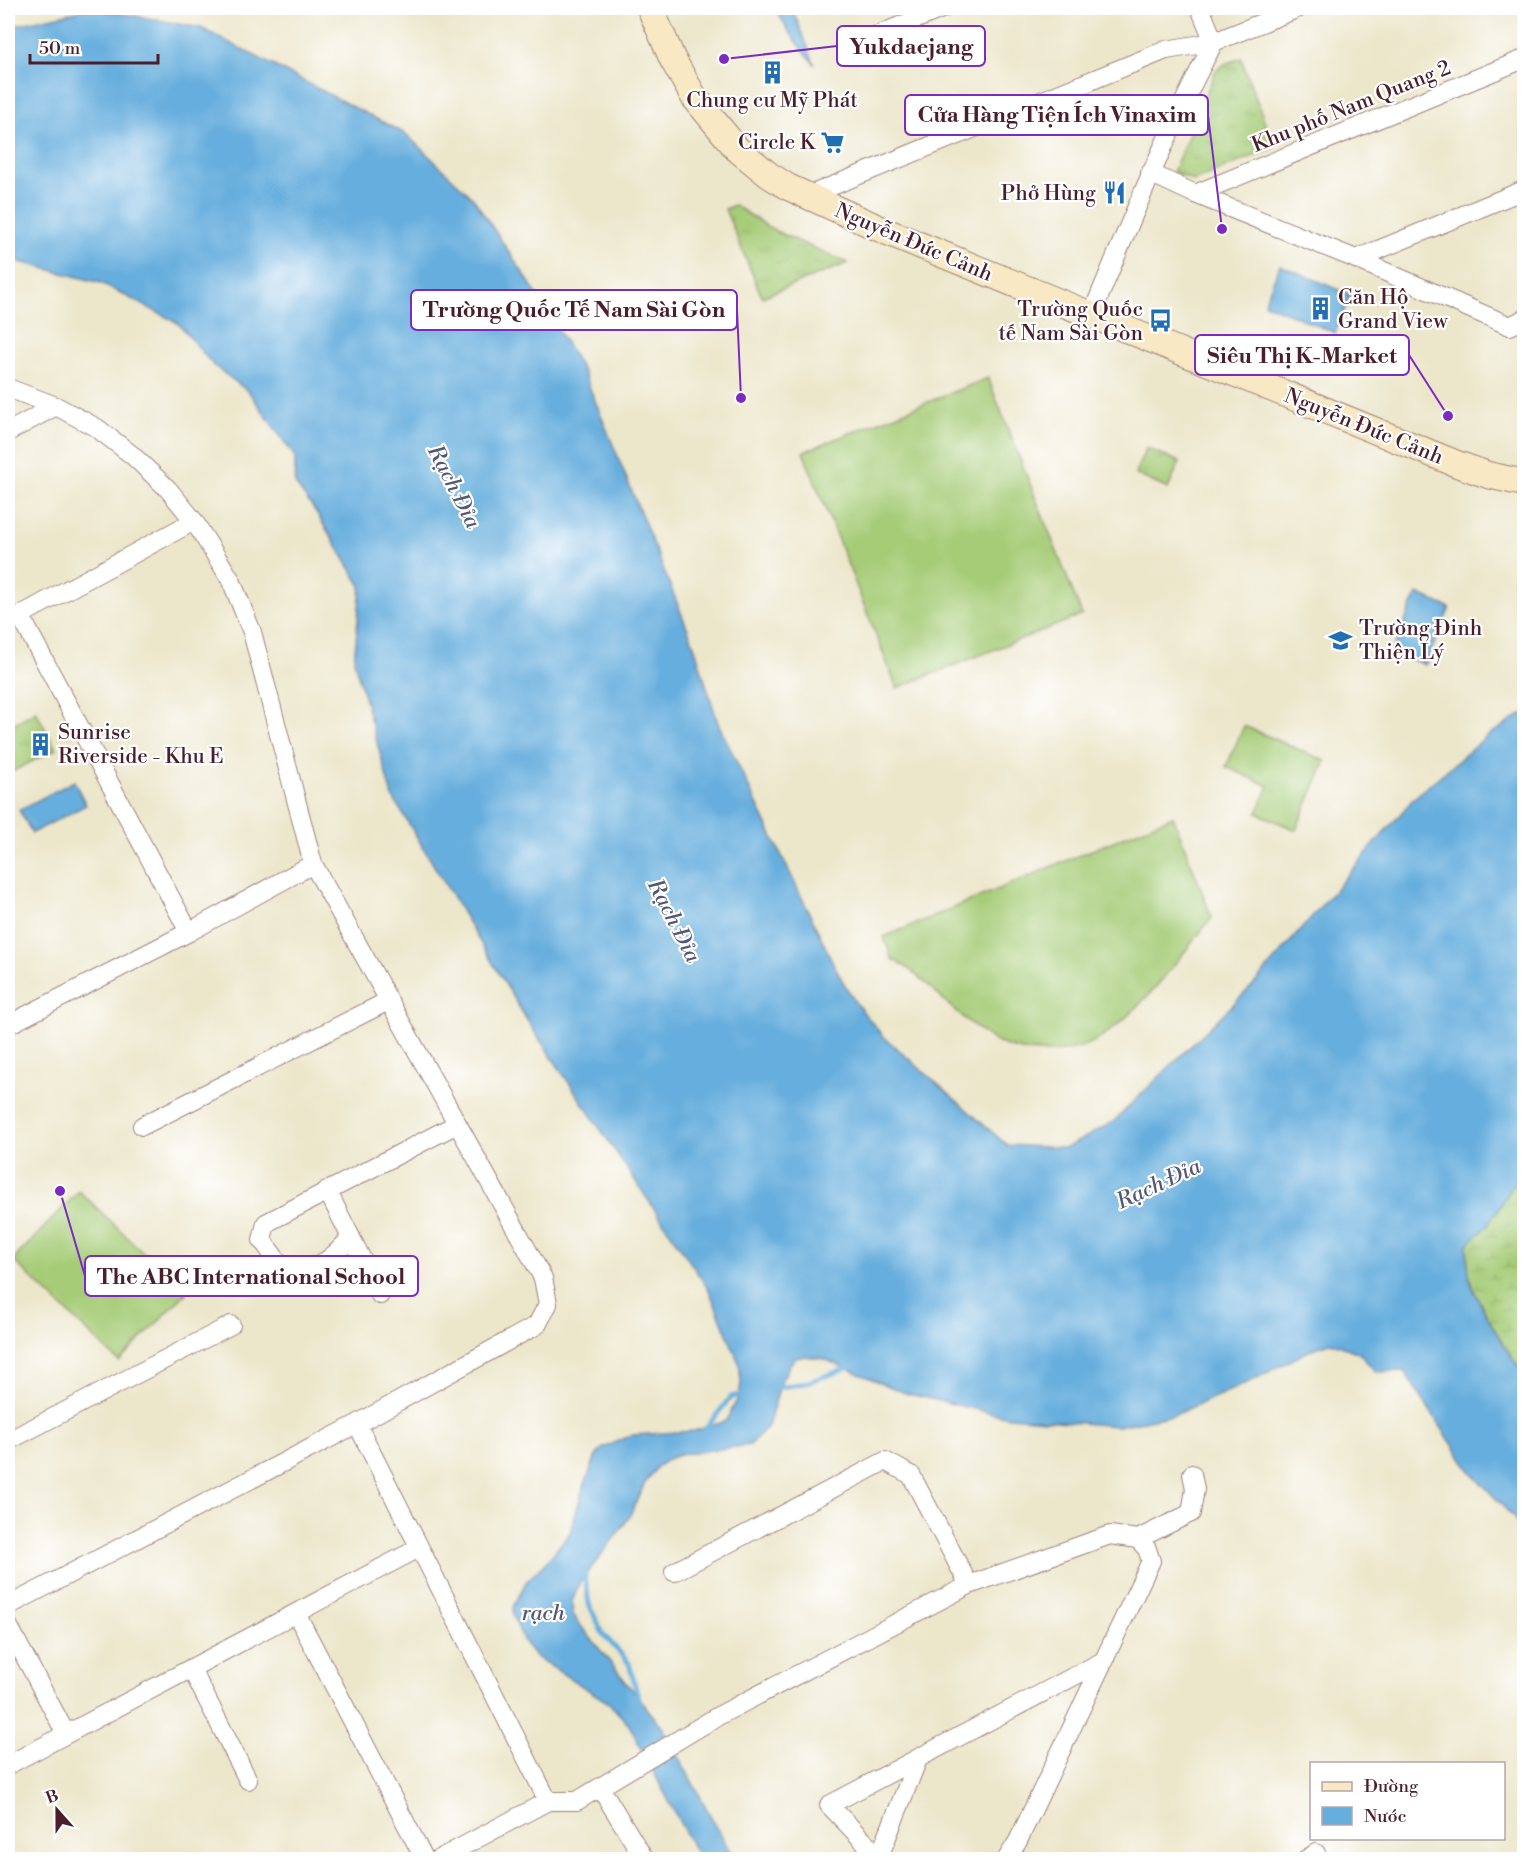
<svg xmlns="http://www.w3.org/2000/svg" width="1532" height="1867" font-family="'Libre Bodoni',serif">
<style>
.grass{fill:url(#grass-tufts);stroke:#787651;stroke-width:1.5}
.wetland{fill:url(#wetland-marsh);stroke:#787651;stroke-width:1.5}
.garden{fill:#a6cc77;stroke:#787651;stroke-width:1.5}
.water{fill:#66aedd;stroke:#586684;stroke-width:1.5}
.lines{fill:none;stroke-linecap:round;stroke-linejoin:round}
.stream{stroke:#66aedd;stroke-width:5}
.street-casing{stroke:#9b827a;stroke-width:20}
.secondary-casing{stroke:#9b827a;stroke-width:28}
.street{stroke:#fff;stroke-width:18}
.secondary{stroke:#f8e8c3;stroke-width:26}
.labels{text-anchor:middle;stroke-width:4.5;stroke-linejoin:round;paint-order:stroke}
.poi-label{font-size:21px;fill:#4a1f2b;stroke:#fff;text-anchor:end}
.street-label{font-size:21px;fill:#4a1f2b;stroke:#fff}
.water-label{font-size:22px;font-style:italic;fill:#555872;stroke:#fff}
.leader{fill:none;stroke:#7b2cbf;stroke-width:2}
.callout-dot{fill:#7b2cbf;stroke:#fff;stroke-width:2}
.callout{fill:#fff;stroke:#7b2cbf;stroke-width:2}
.callout-label{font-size:22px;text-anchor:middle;font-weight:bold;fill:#4a1f2b}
</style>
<defs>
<pattern id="grass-tufts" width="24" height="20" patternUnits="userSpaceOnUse" patternTransform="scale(1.5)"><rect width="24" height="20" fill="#a6cc77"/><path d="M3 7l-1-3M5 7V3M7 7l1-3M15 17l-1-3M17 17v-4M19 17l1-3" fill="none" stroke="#90af67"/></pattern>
<pattern id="wetland-marsh" width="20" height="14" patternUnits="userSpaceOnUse" patternTransform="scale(1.5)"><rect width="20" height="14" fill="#a6cc77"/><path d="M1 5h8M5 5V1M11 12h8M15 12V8" fill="none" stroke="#90af67"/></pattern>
</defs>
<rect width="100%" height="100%" fill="#fff"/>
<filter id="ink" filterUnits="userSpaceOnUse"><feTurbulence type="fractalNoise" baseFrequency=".0167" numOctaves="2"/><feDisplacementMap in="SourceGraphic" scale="12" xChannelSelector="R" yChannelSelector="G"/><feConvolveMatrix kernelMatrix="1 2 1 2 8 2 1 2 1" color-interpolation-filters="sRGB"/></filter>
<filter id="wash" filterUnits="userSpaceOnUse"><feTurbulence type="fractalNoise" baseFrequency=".008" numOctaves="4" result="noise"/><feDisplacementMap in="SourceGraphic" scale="24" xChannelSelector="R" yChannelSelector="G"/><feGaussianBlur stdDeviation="1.35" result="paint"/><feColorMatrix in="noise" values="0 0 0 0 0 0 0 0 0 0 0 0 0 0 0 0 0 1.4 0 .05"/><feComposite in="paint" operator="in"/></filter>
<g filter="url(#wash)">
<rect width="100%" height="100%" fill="#ece6ca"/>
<!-- grass -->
<path class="grass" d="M1241 58 1274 147 1194 181 1173 172 1216 70 1225 64Z
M734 205 773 230 848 263 762 297 725 209Z
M1146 448 1180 462 1168 489 1135 474Z
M36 711 56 749 8 774V727Z"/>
<!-- wetland -->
<path class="wetland" d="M1524 1168V1373C1512 1363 1477 1299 1471 1283 1467 1272 1468 1256 1467 1244L1488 1225Z"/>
<!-- garden -->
<path class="garden" d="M988 378 1082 615 897 688 803 452Z
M1244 726 1326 761 1296 830 1257 813 1269 786 1226 767Z
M1173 816 1212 918C1178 958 1145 1008 1100 1038 1072 1056 1029 1056 999 1043 990 1039 981 1031 973 1025 945 1006 921 972 892 959L884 937Z
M79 1191 186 1293 119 1362 13 1260Z"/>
<!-- water -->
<path class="water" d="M93 8 201 28 406 134 473 198 529 282 583 371 693 642 718 723 838 973 855 1002 882 1035 1007 1145 1066 1148 1113 1122 1254 984 1414 798 1487 736 1524 713V1168L1488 1225 1467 1245C1468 1256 1467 1272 1471 1283 1477 1300 1512 1363 1524 1373V1534L1514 1518 1470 1471 1404 1371 1376 1372 1359 1353 1331 1342 1311 1350 1247 1383 1174 1415 1117 1426 1009 1417 905 1393 824 1359 805 1356 796 1358 790 1364 781 1382 768 1426 750 1445 683 1454 670 1458 657 1467 645 1483 629 1517 620 1530 579 1584 572 1602 573 1614 581 1626 663 1728 734 1859H699L629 1725 609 1703 536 1657 524 1642 513 1615V1607L526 1582 546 1562 570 1533 583 1489 596 1456 603 1448 632 1435 694 1431 726 1421 739 1396 741 1382 739 1363 709 1290 530 1025 392 796 354 661 361 586 314 509 295 484V457L249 392 213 365 178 323 101 283 8 259V27Z
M775 8H792L815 65 790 33Z
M1280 265 1351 295 1335 333 1264 303Z
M1417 594 1450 608 1425 665 1392 651Z
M74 781 86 805 32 833 19 810Z"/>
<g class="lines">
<!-- stream -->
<path class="stream" d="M774 1388 805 1383 851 1367
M702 1433 731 1397 744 1394
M584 1570 589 1604 603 1634 629 1663 640 1704"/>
</g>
</g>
<g filter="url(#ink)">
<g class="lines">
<defs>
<path id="street" d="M1200 8 1214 42
M870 38 944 8
M1150 173 1195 194 1356 259 1510 326 1524 319
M1195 194 1524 59
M805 197 1166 50 1214 42 1299 8
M1356 259 1524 190
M1091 316C1130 223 1167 131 1214 42
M8 388 56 406 97 428 132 455 168 489 194 521 231 580 252 632 313 864 543 1278 548 1304 537 1325 357 1424 8 1606
M8 432 56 406
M20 615 189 932
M8 622 194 521
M8 1025 189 932 313 864
M142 1126 388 1001
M327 1190 380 1295
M351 1237C328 1264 320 1267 285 1271L262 1240 266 1223 457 1124
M357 1424 548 1801
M8 1441 231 1325
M674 1572 885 1461 911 1475 969 1585
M296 1613 425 1860
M8 1625 66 1734
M191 1668 248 1780
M918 1759 879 1857 829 1805 1105 1660
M8 1765 419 1548
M600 1787 645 1860
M437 1860 548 1801H577L718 1716 969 1585 1110 1535 1138 1539 1191 1513 1195 1489 1192 1474
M1006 1860 1018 1841 1151 1561 1147 1549 1138 1539
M1305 1860 1316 1853"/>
<path id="secondary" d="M650 8 673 60 694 97 737 149 769 175 788 187 885 231 1457 464 1488 475 1524 483"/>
</defs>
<!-- street casing -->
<use href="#street" class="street-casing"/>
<!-- secondary casing -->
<use href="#secondary" class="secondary-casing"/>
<!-- street -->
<use href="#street" class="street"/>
<!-- secondary -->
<use href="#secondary" class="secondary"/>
</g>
</g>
<!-- icons -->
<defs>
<symbol id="building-bare" viewBox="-9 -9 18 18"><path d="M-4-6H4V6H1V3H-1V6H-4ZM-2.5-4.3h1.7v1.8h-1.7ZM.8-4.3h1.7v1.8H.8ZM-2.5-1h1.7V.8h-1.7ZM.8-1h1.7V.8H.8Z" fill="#1f6fb2" stroke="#fff" stroke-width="2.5" paint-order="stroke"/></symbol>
<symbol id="supermarket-bare" viewBox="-9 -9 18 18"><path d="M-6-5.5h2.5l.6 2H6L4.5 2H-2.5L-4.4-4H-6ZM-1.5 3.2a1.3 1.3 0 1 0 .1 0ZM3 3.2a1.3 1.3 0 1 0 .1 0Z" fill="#1f6fb2" stroke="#fff" stroke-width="2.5" paint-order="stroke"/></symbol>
<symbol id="restaurant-bare" viewBox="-9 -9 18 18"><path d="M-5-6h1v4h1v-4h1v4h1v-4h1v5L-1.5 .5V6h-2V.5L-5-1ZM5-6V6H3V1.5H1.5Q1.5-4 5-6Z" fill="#1f6fb2" stroke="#fff" stroke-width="2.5" paint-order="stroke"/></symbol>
<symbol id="bus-bare" viewBox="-9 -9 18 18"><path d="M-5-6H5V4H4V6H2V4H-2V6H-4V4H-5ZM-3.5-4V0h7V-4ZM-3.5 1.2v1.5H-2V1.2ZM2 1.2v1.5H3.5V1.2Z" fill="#1f6fb2" stroke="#fff" stroke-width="2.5" paint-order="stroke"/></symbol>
<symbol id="school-bare" viewBox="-9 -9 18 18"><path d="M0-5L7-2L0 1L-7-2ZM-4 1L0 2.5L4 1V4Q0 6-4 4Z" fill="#1f6fb2" stroke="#fff" stroke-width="2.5" paint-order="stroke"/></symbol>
</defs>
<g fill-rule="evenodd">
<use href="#building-bare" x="756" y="56" width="33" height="33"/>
<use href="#supermarket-bare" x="816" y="126" width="33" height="33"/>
<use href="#restaurant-bare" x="1098" y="176" width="33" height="33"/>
<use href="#building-bare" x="1304" y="292" width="33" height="33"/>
<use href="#bus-bare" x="1144" y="304" width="33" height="33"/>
<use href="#school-bare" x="1324" y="624" width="33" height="33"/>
<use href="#building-bare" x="24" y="728" width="33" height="33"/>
</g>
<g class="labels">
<!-- poi labels -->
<g class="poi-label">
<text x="772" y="107" text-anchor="middle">Chung cư Mỹ Phát</text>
<text x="815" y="149">Circle K</text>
<text x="1096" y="200">Phở Hùng</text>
<text x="1338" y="304" text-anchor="start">Căn Hộ<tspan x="1338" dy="24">Grand View</tspan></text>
<text x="1143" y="316">Trường Quốc<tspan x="1143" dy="24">tế Nam Sài Gòn</tspan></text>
<text x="1359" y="635" text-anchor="start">Trường Đinh<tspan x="1359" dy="24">Thiện Lý</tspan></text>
<text x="58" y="739" text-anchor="start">Sunrise<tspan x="58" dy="24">Riverside - Khu E</tspan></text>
</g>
<!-- street labels -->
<g class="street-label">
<text transform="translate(1351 106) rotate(-22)" y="7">Khu phố Nam Quang 2</text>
<text transform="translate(914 242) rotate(23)" y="7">Nguyễn Đức Cảnh</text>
<text transform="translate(1364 426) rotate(22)" y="7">Nguyễn Đức Cảnh</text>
</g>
<!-- water labels -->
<g class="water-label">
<text transform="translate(455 486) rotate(63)" y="8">Rạch Đỉa</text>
<text transform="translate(675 920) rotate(63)" y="8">Rạch Đỉa</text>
<text transform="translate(1158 1183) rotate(-25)" y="8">Rạch Đỉa</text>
<text x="543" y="1620">rạch</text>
</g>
</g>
<!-- callouts -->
<path class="leader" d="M724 59L837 46M1222 229L1208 115M741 398L737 310M1448 416L1409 355M60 1191L85 1276"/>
<g class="callout-dot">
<circle cx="724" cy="59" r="6"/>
<circle cx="1222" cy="229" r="6"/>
<circle cx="741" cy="398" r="6"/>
<circle cx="1448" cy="416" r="6"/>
<circle cx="60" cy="1191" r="6"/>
</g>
<g class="callout">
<rect x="837" y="26" width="148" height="40" rx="6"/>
<rect x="905" y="95" width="303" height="40" rx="6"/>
<rect x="411" y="290" width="326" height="40" rx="6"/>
<rect x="1195" y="335" width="214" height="40" rx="6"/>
<rect x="85" y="1256" width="333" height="40" rx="6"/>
</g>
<g class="callout-label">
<text x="911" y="54">Yukdaejang</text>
<text x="1057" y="122">Cửa Hàng Tiện Ích Vinaxim</text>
<text x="574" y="317">Trường Quốc Tế Nam Sài Gòn</text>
<text x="1302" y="363">Siêu Thị K-Market</text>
<text x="251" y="1284">The ABC International School</text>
</g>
<!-- margin -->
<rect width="1532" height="1867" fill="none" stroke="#fff" stroke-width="30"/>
<!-- legend -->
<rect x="1310" y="1762" width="195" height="78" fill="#ffffff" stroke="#b7a5aa" stroke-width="1.5"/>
<rect x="1322" y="1782" width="30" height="9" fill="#f8e8c3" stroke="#b7a5aa" stroke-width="1.5"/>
<text x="1364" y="1792" font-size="18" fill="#4a1f2b">Đường</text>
<rect x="1322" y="1807" width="30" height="18" fill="#66aedd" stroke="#b7a5aa" stroke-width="1.5"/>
<text x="1364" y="1822" font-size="18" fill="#4a1f2b">Nước</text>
<!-- north arrow -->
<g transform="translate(57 1810) rotate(339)" stroke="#ffffff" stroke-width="4.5" paint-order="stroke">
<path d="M0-4.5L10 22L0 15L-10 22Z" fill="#4a1f2b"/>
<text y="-9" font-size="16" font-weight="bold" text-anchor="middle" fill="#4a1f2b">B</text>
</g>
<!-- scale -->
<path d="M30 54v9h128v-9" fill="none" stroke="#4a1f2b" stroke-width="3"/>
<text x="39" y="54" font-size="18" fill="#4a1f2b" stroke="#ffffff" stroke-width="4.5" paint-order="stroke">50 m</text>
</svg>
